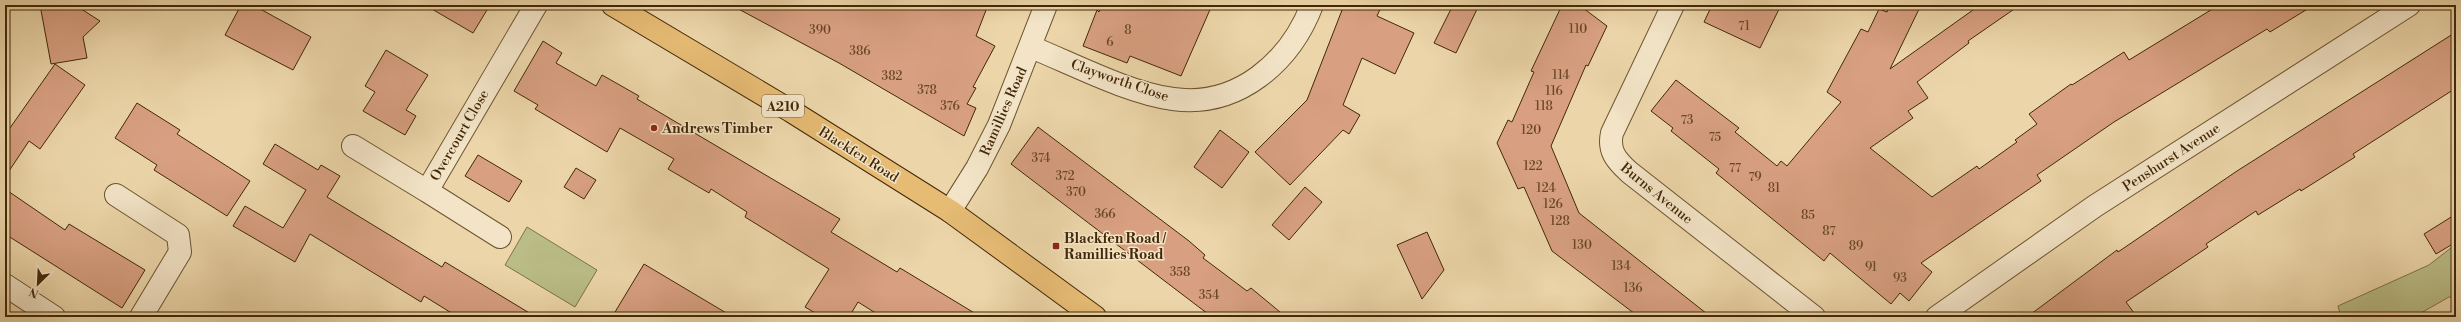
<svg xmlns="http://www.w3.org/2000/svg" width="2461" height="322" font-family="'Libre Bodoni',serif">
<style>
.green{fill:#babd86;stroke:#7e7246}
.building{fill:#d8a081;stroke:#422807}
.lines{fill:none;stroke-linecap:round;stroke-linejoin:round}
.minor-casing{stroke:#6c5430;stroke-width:24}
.major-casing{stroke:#422807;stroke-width:24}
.minor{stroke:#f3e4c7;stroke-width:22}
.major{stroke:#e6bb74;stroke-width:22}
.poi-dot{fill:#8f2418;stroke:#f3e4c7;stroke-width:1.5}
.labels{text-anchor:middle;stroke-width:3;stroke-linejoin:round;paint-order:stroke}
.number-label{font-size:12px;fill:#684626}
.shield{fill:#f3e4c7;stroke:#776041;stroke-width:1}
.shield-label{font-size:13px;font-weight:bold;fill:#422807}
.street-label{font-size:14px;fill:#422807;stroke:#f3e4c7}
.poi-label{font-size:14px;font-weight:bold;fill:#422807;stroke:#f3e4c7;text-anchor:start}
</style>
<rect width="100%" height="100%" fill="#ecd6a9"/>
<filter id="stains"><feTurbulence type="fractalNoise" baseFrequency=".005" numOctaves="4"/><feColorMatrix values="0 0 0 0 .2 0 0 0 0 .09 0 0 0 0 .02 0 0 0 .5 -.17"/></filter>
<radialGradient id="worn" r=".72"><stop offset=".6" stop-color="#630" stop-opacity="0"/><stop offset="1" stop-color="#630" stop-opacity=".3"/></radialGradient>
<!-- green -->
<path class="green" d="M527 227 597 270 575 307 505 265Z
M2456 244V297H2449L2414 317H2341L2338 306 2429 265Z"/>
<!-- building -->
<path class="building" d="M40 5H75L100 21 83 37 87 58 51 64Z
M241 5H253L311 37 293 70 225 35Z
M425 5H490L473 33Z
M731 5H988L976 36 995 46 973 87 976 88 967 104 976 108 964 136 839 63Z
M1102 5H1212L1181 76 1130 56 1127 63 1083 46 1097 10 1099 12Z
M1344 5H1382L1377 16 1414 33 1395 74 1362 58 1343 105 1360 115 1349 134 1343 130 1290 185 1255 152 1307 100Z
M1453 5H1479L1456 53 1434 43Z
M1562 5H1579L1607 26 1588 66 1586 65 1551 146 1579 213 1711 317H1639L1552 251 1524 187 1518 189 1497 143 1508 120 1512 122 1534 72 1531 71Z
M1712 5H1781L1760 48 1704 22Z
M1890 5H1921L1890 69 1980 5H2020L1968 41 1969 43 1917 82 1928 98 1908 111 1913 118 1870 148 1932 197 1977 166 1979 169 2017 142 2015 140 2037 124 2029 114 2071 84 2072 85 2124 52 2129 60 2219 5H2314L2270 32 2267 29 2114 122 2037 175 2041 181 1921 263 1932 272 1909 301 1900 293 1891 304 1830 253 1824 261 1716 173 1719 169 1671 131 1673 128 1651 111 1676 80 1739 128 1735 132 1777 166 1781 161 1787 166 1841 102 1827 92 1861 29 1868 32 1879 9 1887 12Z
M2456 32V88L2353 154 2355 157 2301 191 2300 189 2258 215 2256 211 2206 244 2208 247 2126 302 2137 317H2027L2117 250 2118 252 2237 171Z
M543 41 562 53 556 63 596 86 602 75 639 96 637 99 840 219 831 232 897 272 900 268 981 317H882L858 302 849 317H822L805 307 829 269 745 217 747 212 711 189 709 193 668 169 674 159 620 128 607 152 535 109 538 105 514 91Z
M386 50 428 75 406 110 416 116 405 135 363 111 375 92 365 86Z
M55 64 85 85 40 149 29 141 5 177V135Z
M137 103 180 130 177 134 250 181 227 216 154 170 157 165 115 138Z
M1038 127 1189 241 1205 255 1203 258 1247 291 1251 288 1286 317H1212L1011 164Z
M1220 130 1249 152 1222 188 1194 167Z
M275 144 318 170 321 165 340 176 327 197 442 267 445 262 536 317H458L424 296 421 302 310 234 295 262 233 226 245 206 283 228 306 190 263 164Z
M478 155 522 181 509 202 465 176Z
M576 168 596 180 584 199 564 187Z
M1305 187 1322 202 1289 240 1272 225Z
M5 189 65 230 69 224 145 270 122 308 5 234Z
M2456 214V242L2436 254 2424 234Z
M1427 232 1444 270 1422 299 1397 245Z
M644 264 733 317H612Z"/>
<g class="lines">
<defs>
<path id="minor" d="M1673 5 1612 133C1608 151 1616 160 1629 172L1814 317
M1031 47C1073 64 1128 93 1173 99 1238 108 1290 62 1312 5
M353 146 427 191
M116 195 178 235 180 252 141 317
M950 211 977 168 999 125 1046 5
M500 237 427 191 536 5
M5 285 54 317
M1937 317 2095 206 2409 5"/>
<path id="major" d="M613 5 791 111 950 211 1095 317"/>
</defs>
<!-- minor casing -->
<use href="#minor" class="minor-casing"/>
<!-- major casing -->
<use href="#major" class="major-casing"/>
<!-- minor -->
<use href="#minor" class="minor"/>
<!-- major -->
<use href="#major" class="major"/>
</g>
<!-- markers -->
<g class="poi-dot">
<circle cx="654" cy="128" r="4"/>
<rect x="1052" y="242" width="8" height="8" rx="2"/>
</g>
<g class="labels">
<!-- number labels -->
<g class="number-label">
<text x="1744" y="30">71</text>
<text x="1578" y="33">110</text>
<text x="820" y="34">390</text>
<text x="1128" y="34">8</text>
<text x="1110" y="46">6</text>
<text x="860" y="55">386</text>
<text x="1561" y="79">114</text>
<text x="892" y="80">382</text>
<text x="927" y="94">378</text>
<text x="1554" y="95">116</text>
<text x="950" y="110">376</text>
<text x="1544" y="110">118</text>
<text x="1687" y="124">73</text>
<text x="1531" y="134">120</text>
<text x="1715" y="141">75</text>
<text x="1041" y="162">374</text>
<text x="1533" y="170">122</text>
<text x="1735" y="172">77</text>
<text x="1065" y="180">372</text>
<text x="1755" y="181">79</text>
<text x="1546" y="192">124</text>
<text x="1774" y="192">81</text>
<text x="1076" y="196">370</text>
<text x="1553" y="208">126</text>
<text x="1105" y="218">366</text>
<text x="1808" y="219">85</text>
<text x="1560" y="225">128</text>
<text x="1829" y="235">87</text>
<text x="1582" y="249">130</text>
<text x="1856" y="250">89</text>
<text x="1621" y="270">134</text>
<text x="1871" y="271">91</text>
<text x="1180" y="276">358</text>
<text x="1900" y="282">93</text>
<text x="1633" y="292">136</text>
<text x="1209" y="299">354</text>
</g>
<!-- shield labels -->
<rect class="shield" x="762" y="95" width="42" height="22" rx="3"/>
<g class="shield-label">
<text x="783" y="111">A210</text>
</g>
<!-- street labels -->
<g class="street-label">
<text transform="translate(1120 80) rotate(19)" y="5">Clayworth Close</text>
<text transform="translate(1003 111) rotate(-66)" y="5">Ramillies Road</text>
<text transform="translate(459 135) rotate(-60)" y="5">Overcourt Close</text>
<text transform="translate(859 154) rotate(32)" y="5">Blackfen Road</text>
<text transform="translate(2171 157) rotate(-33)" y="5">Penshurst Avenue</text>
<text transform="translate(1657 193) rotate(39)" y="5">Burns Avenue</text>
</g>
<!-- poi labels -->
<g class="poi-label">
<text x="662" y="133">Andrews Timber</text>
<text x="1064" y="243">Blackfen Road /<tspan x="1064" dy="16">Ramillies Road</tspan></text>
</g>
</g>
<!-- margin -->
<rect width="2461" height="322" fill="none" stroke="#ecd6a9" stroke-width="20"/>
<rect x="6" y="6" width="2449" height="310" fill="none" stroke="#422807" stroke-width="2"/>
<rect x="10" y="10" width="2441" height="302" fill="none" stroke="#422807"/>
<!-- north arrow -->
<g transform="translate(38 284) rotate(204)" stroke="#f3e4c7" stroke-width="3" paint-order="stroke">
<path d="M0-3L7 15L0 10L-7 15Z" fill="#422807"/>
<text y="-6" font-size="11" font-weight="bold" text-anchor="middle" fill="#422807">N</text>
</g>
<rect width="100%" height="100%" filter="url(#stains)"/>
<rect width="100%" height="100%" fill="url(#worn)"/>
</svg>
